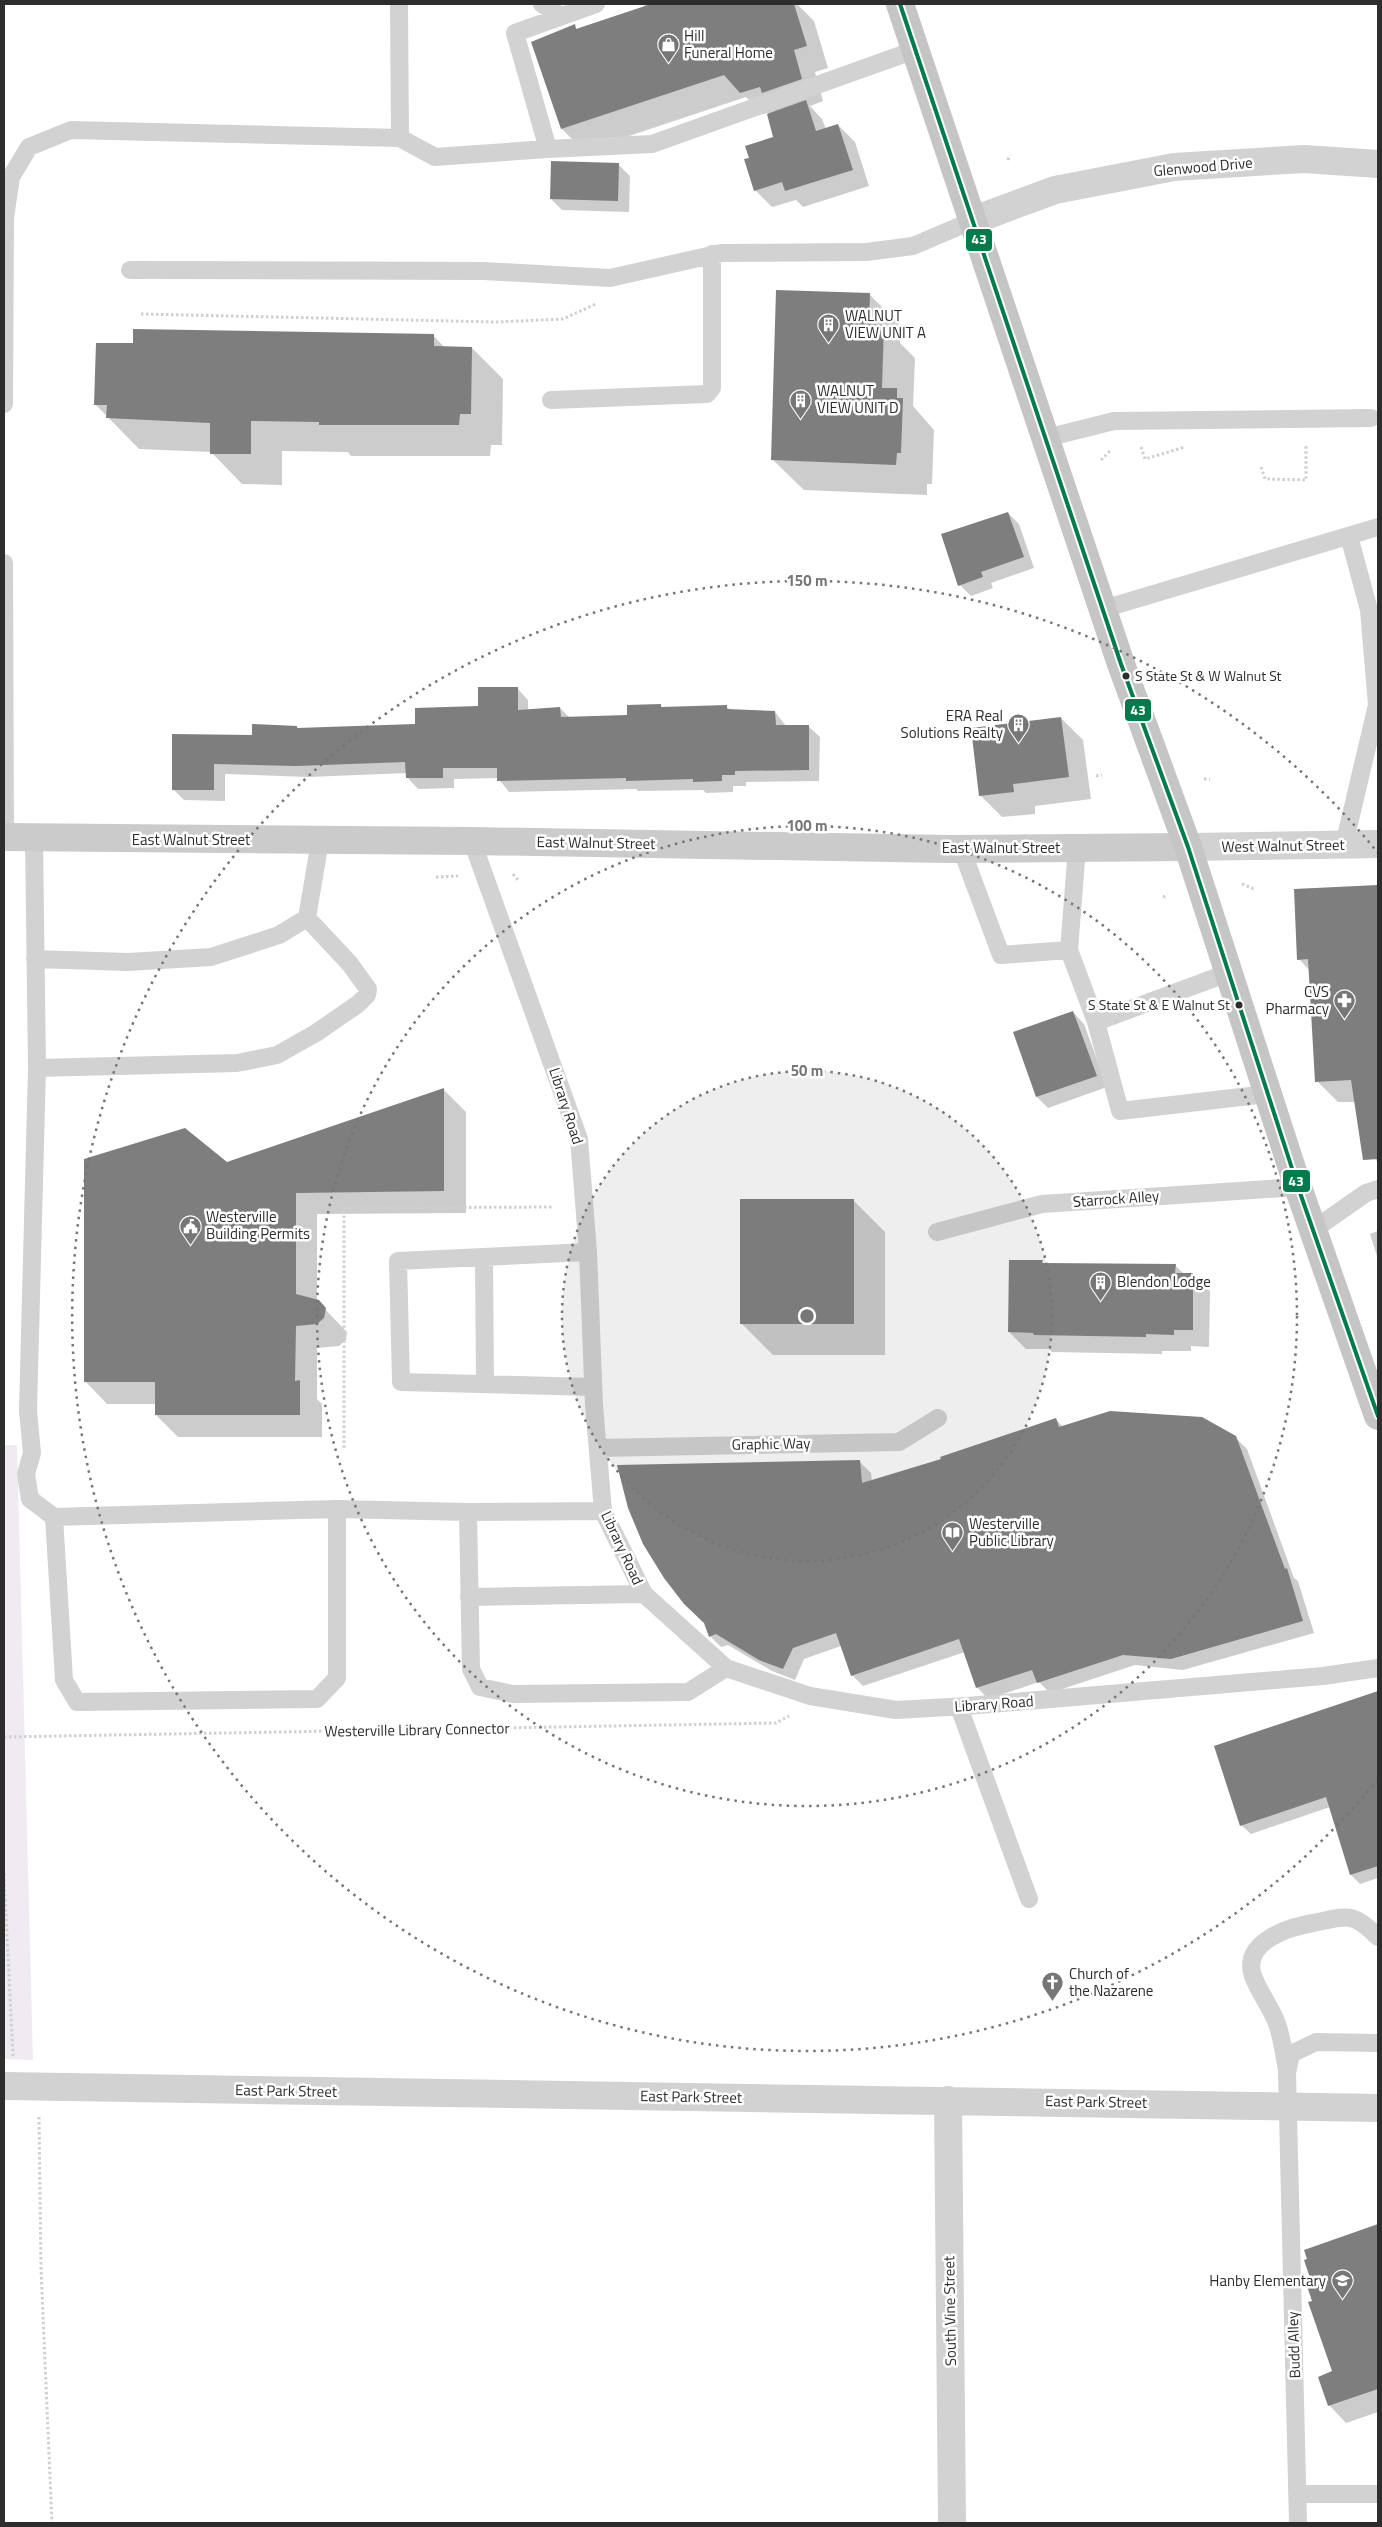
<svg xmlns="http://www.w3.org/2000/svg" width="1382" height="2527" font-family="'Titillium Web',sans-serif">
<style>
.green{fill:#f0ebf3}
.shadow{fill:#0003}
.building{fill:#7e7e7e}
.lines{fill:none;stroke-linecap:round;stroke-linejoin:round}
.path{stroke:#d0d0d0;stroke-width:3;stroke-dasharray:2.5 2.5;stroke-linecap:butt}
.service{stroke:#d2d2d2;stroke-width:18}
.minor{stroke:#d2d2d2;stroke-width:28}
.secondary{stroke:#cbcbcb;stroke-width:28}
.primary{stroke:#c5c5c5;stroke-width:28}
.bus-1-casing{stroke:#fff;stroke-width:8}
.bus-1{stroke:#007b4b;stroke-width:4}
.ring{fill:none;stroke:#767676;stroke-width:2.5;stroke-dasharray:2.5 5}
.bus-dot{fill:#2d2d2d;stroke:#fff;stroke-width:2}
.labels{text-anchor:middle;stroke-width:5;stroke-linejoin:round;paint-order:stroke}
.bus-label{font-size:14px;fill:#2d2d2d;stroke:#fff;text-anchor:start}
.poi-label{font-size:15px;fill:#2d2d2d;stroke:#fff;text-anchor:start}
.street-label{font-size:15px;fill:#2d2d2d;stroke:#fff}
.centre{fill:#767676;stroke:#fff;stroke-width:2.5}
.ring-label{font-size:15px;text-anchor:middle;font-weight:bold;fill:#767676;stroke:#fff;stroke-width:5;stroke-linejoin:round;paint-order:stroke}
.line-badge{stroke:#fff;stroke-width:2}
.badge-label{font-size:14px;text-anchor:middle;font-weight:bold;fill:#fff}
</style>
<rect width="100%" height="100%" fill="#fff"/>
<!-- green -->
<path class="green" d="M4 1445H17L33 2060 4 2059Z"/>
<!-- shadow -->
<path class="shadow" d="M644 4H797L814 21 828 68 815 72 823 101 810 106 822 119 826 129 838 125 855 142 869 186 803 207 796 200 772 207 755 190 774 138 768 113 763 114 746 97 584 151 562 129 574 26 578 30 645 7Z
M618 164 630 176 629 212 562 210 551 199Z
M869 294 900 325V343L915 358 913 406 934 430 932 484H927V495L804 490 772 459Z
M433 335 445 348H472L503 379 502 445H491L490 456H351L348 452 282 451V485L242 484 211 452 139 449 95 404 134 344Z
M1008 513 1019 524 1034 568 991 583 993 588 971 596 960 585Z
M517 688 528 700V711L560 708 570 718 629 716 660 705 663 708 727 707 730 710 775 712 786 726H808L820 737 819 781 746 782V786H733V792L706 793 703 790 638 791 636 789 509 792 498 778 454 779V788L418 789 407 777V773L308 777 225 774V801L184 800 173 789 253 736 297 727 299 729 417 725 479 708Z
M1061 718 1083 740 1091 799 1035 806V814L1002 817 980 795Z
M1378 886V1162L1362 1146 1355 1102H1338L1317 1081 1310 971 1299 959 1295 890Z
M1073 1012 1084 1024 1107 1087 1048 1108 1037 1097Z
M444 1090 466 1112V1213L317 1214V1301L347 1332 346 1340 339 1346 317 1348V1399L322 1404V1437H178L156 1415V1404H107L85 1381 226 1163Z
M854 1201 885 1232V1355H773L742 1324Z
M1378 1231V1259L1370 1234Z
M1042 1262 1045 1264 1175 1265 1184 1274H1193L1210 1291 1209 1347 1191 1346V1351H1162V1354L1052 1352 1049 1349H1026L1009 1332Z
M1056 1419 1063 1427 1235 1437 1247 1449 1294 1578 1298 1581 1314 1633 1183 1670 1135 1665 1050 1693 1039 1682 988 1699 977 1687 965 1652 863 1686 852 1675 841 1646 804 1659 795 1680 772 1671 728 1645 721 1647 710 1636 860 1462 871 1473 872 1481 942 1460Z
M1378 1693V1878L1360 1884 1351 1875 1330 1807 1251 1834 1241 1825 1215 1747Z
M1378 2226V2412L1346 2423 1330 2406 1320 2377 1334 2372 1313 2301V2282L1306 2251Z"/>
<!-- building -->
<path class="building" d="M651 4H794L807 46 794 50 802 79 762 93 760 87 740 93 724 75 561 129 531 42 575 24 576 29Z
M806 100 816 131 838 124 853 170 785 191 782 182 754 191 744 159 749 158 745 146 773 137 767 114Z
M551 161 619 163 618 201 550 199Z
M776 290 870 293 869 324 884 325 882 388H897V398H903L901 453H897L896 465 771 460Z
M133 329 434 334V346L472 347 471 414H460L459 425H319V422L251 421V454H210V423L106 418 107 405H94L96 343H133Z
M1008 512 1024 557 981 572 983 577 958 586 941 534Z
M478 687H518V710L560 707 561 717 627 715V705L661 704V707L727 705V709L775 711 776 725H809V770L735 771V775H722V781L693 782V779L626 781V778L497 781V768H443V778H406L405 762 296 766 214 764V790H172V734L252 735V724L297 726V728L415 724V708L478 706Z
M1061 717 1069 777 1013 784 1014 792 979 796 971 728Z
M1378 885V1159L1363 1160 1351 1080 1315 1082 1308 959 1297 960 1294 889Z
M1073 1011 1097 1076 1036 1097 1013 1032Z
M444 1088V1191L296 1193V1294L319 1300 326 1308 324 1318 317 1324 296 1326 295 1381 300 1380V1415H155V1382H84V1159L185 1128 227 1162Z
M740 1199H854V1324H740Z
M1009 1260H1043L1042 1263 1176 1264 1175 1273H1193V1330H1174V1335L1146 1334V1337L1034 1335 1033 1333 1008 1332Z
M1110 1411 1202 1417 1236 1436 1285 1569 1287 1568 1303 1621 1171 1659 1123 1655 1037 1683 1032 1670 976 1688 959 1639 851 1676 836 1633 793 1648 783 1669 759 1660 716 1634 709 1637 704 1623 684 1604 664 1578 643 1544 628 1508 617 1465 860 1460 862 1483 941 1459 940 1457 1056 1418 1059 1427Z
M1378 1691V1866L1350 1875 1326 1797 1240 1826 1214 1746Z
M1378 2224V2389L1328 2406 1318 2377 1332 2371 1308 2302 1312 2301 1306 2283 1311 2281 1304 2260 1307 2259 1304 2250Z"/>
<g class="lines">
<!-- path -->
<path class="path" d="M1008 160 1010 155
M141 314 496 322 563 319 596 304
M1141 447 1145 459 1185 447
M1101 460 1111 450
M1261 467 1265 479 1306 480V444
M1096 776 1102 775
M1204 779H1210
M1087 791 1089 794
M513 874 518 880
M436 877 458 876
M1242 884 1254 889
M1163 897 1168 895
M344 1448V1208L554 1207
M4 1737 776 1723 789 1716
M4 1874 13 2056
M39 2117 41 2269 52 2523"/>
<!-- service -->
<path class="service" d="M399 4 400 138 435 157 548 149
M542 4 561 16
M596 4 515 33 548 149 652 144 915 50
M130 270 484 271 610 278 721 253 866 252 913 246 974 220
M551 400 707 394 712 388V254
M4 404 5 218 11 177 29 147 71 130 400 138
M1046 438 1114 421 1371 418
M4 563 5 837
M1103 609 1378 527
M34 838 37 1068 28 1411 32 1453 26 1474 30 1499 54 1517 337 1509 468 1512 603 1511
M472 841 579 1139 588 1252 594 1405 603 1511 644 1594 726 1668 810 1696 896 1710 967 1706 1323 1676 1378 1668
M1344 845 1377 705 1369 610 1349 536
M961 848 1001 955 1069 950 1077 848
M1069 950 1096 1022
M35 959 128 962 211 957 279 935 307 918 320 841
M1228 973 1096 1022 1120 1111 1267 1094
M37 1068 237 1063 277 1055 316 1033 358 1004 367 995 368 989 350 964 307 918
M1313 1230 1366 1193 1378 1189
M937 1232 1042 1204 1298 1187
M588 1252 398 1261 401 1382 593 1387
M484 1257 485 1384
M598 1448 899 1442 938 1418
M468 1512 471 1669 480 1687 513 1694 688 1692 726 1668
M54 1517 64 1680 77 1702 317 1699 337 1678V1509
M469 1597 644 1594
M959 1707 1029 1899
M1287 2070C1284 2054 1282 2036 1276 2021 1270 2006 1259 1992 1253 1976 1241 1942 1289 1927 1313 1923 1348 1916 1352 1911 1378 1937
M1298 2494H1378
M1298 2523 1287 2073 1291 2054 1316 2042 1378 2043"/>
<!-- minor -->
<path class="minor" d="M974 220 1055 190 1174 167 1304 159 1378 164
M1188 847 1378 844
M4 2086 1378 2108
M948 2100 952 2523"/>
<!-- secondary -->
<path class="secondary" d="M4 837 472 841 949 849 1188 847"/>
<!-- primary -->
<path class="primary" d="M900 4 1121 664 1188 847 1298 1187 1378 1416"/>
<defs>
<path id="bus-1" d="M900 4 1121 664 1188 847 1298 1187 1378 1416"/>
</defs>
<!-- bus-1 casing -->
<use href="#bus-1" class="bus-1-casing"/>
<!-- bus-1 -->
<use href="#bus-1" class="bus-1"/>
</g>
<!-- distance rings -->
<circle cx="807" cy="1316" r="245" fill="#767676" fill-opacity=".12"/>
<g class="ring">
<circle cx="807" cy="1316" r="245"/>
<circle cx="807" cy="1316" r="490"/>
<path d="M1378 1779A735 735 0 1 1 1378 853"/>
</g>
<!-- icons -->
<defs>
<symbol id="shop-pin" viewBox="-11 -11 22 30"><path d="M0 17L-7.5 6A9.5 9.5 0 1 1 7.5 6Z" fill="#767676" stroke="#fff"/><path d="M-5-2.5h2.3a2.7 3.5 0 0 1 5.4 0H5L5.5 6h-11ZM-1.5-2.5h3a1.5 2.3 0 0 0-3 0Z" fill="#fff"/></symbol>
<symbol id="building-pin" viewBox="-11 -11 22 30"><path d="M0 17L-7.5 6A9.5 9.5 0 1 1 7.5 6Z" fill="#767676" stroke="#fff"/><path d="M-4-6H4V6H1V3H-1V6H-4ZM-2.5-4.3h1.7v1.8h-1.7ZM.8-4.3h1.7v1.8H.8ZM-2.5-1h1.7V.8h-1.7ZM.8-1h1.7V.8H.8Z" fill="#fff"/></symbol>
<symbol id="pharmacy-pin" viewBox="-11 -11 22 30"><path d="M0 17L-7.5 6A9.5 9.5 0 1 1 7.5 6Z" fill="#767676" stroke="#fff"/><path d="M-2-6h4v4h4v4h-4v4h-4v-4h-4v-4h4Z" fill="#fff"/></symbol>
<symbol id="civic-pin" viewBox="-11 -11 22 30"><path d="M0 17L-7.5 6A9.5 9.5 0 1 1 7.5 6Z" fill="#767676" stroke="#fff"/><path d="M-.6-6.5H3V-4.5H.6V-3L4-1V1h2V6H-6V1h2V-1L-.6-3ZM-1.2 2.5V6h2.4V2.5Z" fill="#fff"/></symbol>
<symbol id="library-pin" viewBox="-11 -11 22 30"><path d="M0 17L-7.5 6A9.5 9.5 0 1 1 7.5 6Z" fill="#767676" stroke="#fff"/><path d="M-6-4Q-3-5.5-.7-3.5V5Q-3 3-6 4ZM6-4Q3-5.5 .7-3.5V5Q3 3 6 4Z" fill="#fff"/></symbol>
<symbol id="church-pin" viewBox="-11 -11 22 30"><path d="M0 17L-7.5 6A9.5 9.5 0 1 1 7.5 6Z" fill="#767676" stroke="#fff"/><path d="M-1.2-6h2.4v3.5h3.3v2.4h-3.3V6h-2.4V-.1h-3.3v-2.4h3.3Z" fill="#fff"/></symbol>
<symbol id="school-pin" viewBox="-11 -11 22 30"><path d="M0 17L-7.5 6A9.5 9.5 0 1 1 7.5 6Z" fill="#767676" stroke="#fff"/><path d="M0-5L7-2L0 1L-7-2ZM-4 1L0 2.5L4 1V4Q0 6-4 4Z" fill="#fff"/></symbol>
</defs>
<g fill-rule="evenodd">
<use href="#shop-pin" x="656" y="32" width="25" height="34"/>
<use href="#building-pin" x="816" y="312" width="25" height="34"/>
<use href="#building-pin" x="788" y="388" width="25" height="34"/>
<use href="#building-pin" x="1006" y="712" width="25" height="34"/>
<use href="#pharmacy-pin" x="1332" y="988" width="25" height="34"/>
<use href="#civic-pin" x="178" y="1214" width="25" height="34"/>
<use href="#building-pin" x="1088" y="1270" width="25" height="34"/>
<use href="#library-pin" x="940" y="1520" width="25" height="34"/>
<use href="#church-pin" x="1040" y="1970" width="25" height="34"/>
<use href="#school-pin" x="1330" y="2268" width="25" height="34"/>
</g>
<!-- markers -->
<g class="bus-dot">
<circle cx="1126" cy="676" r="4.5"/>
<circle cx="1239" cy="1005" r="4.5"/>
</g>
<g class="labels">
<!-- bus labels -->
<g class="bus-label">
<text x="1135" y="681">S State St &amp; W Walnut St</text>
<text x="1230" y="1010" text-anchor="end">S State St &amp; E Walnut St</text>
</g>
<!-- poi labels -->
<g class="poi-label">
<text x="684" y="41">Hill<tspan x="684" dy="17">Funeral Home</tspan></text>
<text x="845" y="321">WALNUT<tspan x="845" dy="17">VIEW UNIT A</tspan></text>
<text x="817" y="396">WALNUT<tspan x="817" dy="17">VIEW UNIT D</tspan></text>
<text x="1003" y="721" text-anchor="end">ERA Real<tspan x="1003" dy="17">Solutions Realty</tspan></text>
<text x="1329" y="997" text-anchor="end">CVS<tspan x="1329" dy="17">Pharmacy</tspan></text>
<text x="206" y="1222">Westerville<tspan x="206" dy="17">Building Permits</tspan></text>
<text x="1117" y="1287">Blendon Lodge</text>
<text x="969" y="1529">Westerville<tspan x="969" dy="17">Public Library</tspan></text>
<text x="1069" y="1979">Church of<tspan x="1069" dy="17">the Nazarene</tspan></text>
<text x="1326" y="2286" text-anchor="end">Hanby Elementary</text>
</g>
<!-- street labels -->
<g class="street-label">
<text transform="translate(1203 167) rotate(-5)" y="5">Glenwood Drive</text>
<text x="191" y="845">East Walnut Street</text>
<text transform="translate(596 843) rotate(1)" y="5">East Walnut Street</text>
<text transform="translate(1283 846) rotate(-1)" y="5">West Walnut Street</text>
<text x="1001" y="853">East Walnut Street</text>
<text transform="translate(566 1106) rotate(72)" y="5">Library Road</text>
<text transform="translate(1116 1199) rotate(-4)" y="5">Starrock Alley</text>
<text transform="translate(771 1444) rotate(-1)" y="5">Graphic Way</text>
<text transform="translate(622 1548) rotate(65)" y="5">Library Road</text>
<text transform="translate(994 1704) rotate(-4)" y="5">Library Road</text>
<text transform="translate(417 1730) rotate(-1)" y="5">Westerville Library Connector</text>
<text transform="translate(286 2091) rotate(1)" y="5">East Park Street</text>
<text transform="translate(691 2097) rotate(1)" y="5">East Park Street</text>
<text transform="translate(1096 2102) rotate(1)" y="5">East Park Street</text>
<text transform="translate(950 2311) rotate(-91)" y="5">South Vine Street</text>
<text transform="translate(1294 2345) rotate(-92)" y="5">Budd Alley</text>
</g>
</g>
<circle cx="807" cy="1316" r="8" class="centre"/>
<g class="ring-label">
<text x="807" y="586">150 m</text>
<text x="807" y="831">100 m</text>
<text x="807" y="1076">50 m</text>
</g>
<g class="line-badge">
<rect x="965" y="228" width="28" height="24" rx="5" fill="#007b4b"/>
<rect x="1124" y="698" width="28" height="24" rx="5" fill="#007b4b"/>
<rect x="1282" y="1169" width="29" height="24" rx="5" fill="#007b4b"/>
</g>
<g class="badge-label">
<text x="979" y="244">43</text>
<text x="1138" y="715">43</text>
<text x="1296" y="1186">43</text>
</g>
<!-- border -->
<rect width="1382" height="2527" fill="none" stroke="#2d2d2d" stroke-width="10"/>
</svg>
